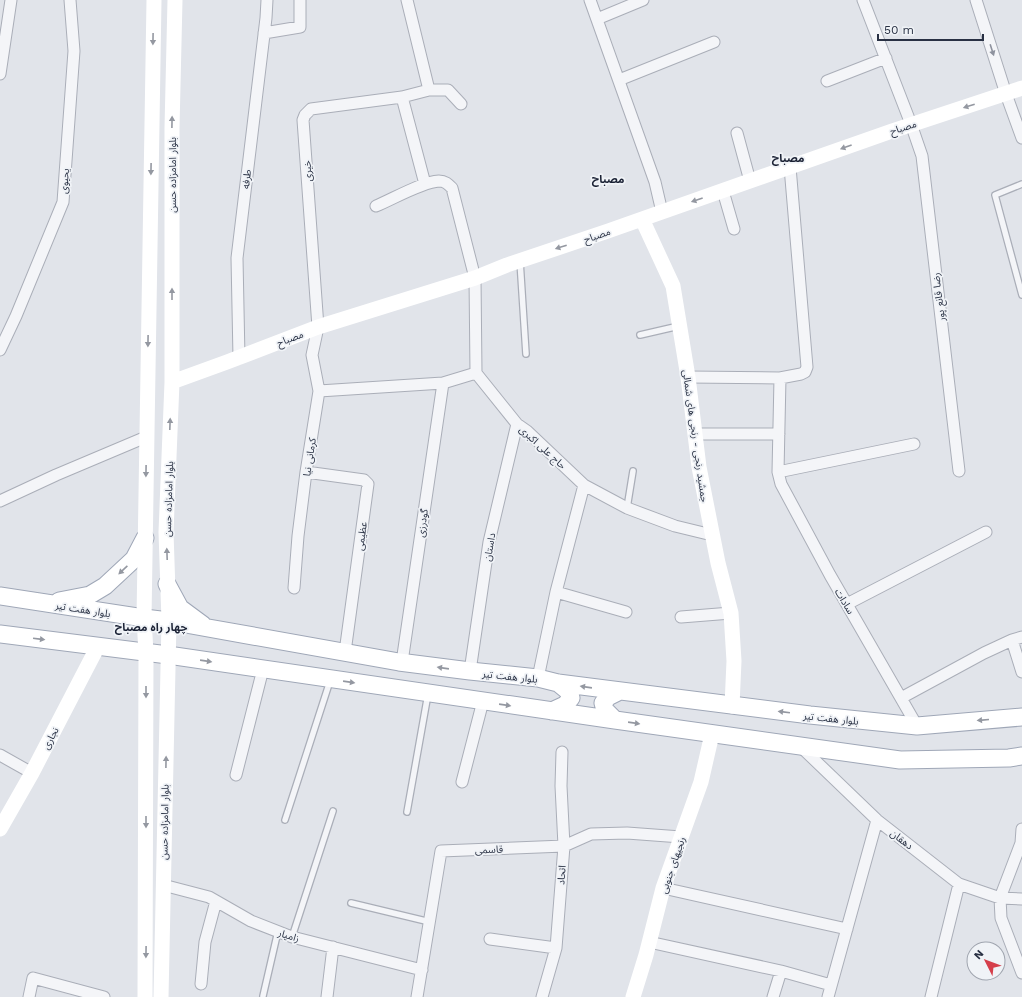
<svg xmlns="http://www.w3.org/2000/svg" width="1022" height="997" font-family="'Work Sans','Noto Sans Arabic',sans-serif">
<style>
.lines{fill:none;stroke-linecap:round;stroke-linejoin:round}
.lane-casing{stroke:#aaaeb8;stroke-width:8}
.street-casing{stroke:#aaaeb8;stroke-width:13}
.primary-casing{stroke:#9fa7b7;stroke-width:19}
.lane{stroke:#f4f5f8;stroke-width:5.5}
.street{stroke:#f4f5f8;stroke-width:11}
.secondary{stroke:#fff;stroke-width:15}
.primary{stroke:#fff;stroke-width:17}
.oneway{fill:#9498a1}
.oneway2{fill:#8e929e}
.labels{text-anchor:middle;stroke-width:3.5;stroke-linejoin:round;paint-order:stroke}
.street-label{font-size:10px;fill:#283043;stroke:#f0f3f7}
.neighbourhood-label{font-size:11px;font-weight:bold;fill:#1a2134;stroke:#f0f3f7}
</style>
<rect width="100%" height="100%" fill="#e1e4ea"/>
<g class="lines">
<defs>
<path id="lane" d="M1022 184 995 195 1022 295
M520 261 526 354
M640 335 679 326
M627 508 633 471
M407 812 428 694
M285 820 330 681
M351 903 430 922
M292 937 333 811
M263 996 278 931"/>
<path id="street" d="M407 0 429 90
M590 0 655 182 662 212
M863 0 911 124 922 156 959 471
M976 0 1006 94 1022 138
M597 19 643 0
M264 33 300 27V0
M0 74 11 0
M619 80 714 42
M827 81 886 58
M402 97 425 184
M737 133 750 181
M723 191 734 229
M376 206C393 199 422 182 439 181 445 181 448 184 452 188L475 278 476 373 517 424 527 431 584 485 627 508 675 526 712 535
M0 350 16 316 63 202 74 51 70 0
M239 358 237 258 266 18 267 0
M688 377 780 378 801 374 805 372 807 367 790 167
M780 378 778 472 781 484 830 575 917 726
M319 391 443 383 476 373
M695 434H779
M306 472 364 480 368 484 345 652
M778 472 914 444
M0 501 56 475 146 437
M294 588 298 536 306 472 319 391 312 355 318 327 303 120 305 115 311 109 402 97 429 90H448L461 104
M556 592 626 612
M847 604 986 532
M681 617 731 613
M1012 640 1022 672
M402 662 443 383
M470 671 489 542 517 424
M538 678 556 592 584 485
M901 698 984 653 1012 640 1022 637
M800 746 877 820 959 884 1000 898 1022 899
M0 755 32 773
M236 775 263 669
M462 782 483 701
M1022 829 1021 843 1000 898 1001 918 1022 973
M163 885 209 897 251 921 292 937 422 970
M663 888 847 929
M490 939 556 948
M649 942 781 971 831 985
M201 984 205 942 216 901
M29 997 33 978 104 997
M327 997 333 947
M417 997 441 851 564 846 591 834 627 833 681 837
M542 997 556 948 564 846 561 786 562 752
M773 997 781 971
M828 997 877 820
M931 997 959 884"/>
<path id="primary" d="M167 584 180 608 203 625
M0 596 144 618 169 621 399 662 470 671 538 678 558 683 810 715 917 726 1022 717
M59 601 90 595 105 586 134 559 145 538
M0 634 168 655 615 720 900 760 1009 758 1022 756
M552 711 565 705 571 698 569 692 558 683
M615 720 605 710 603 703 608 697 620 691"/>
</defs>
<!-- lane casing -->
<use href="#lane" class="lane-casing"/>
<!-- street casing -->
<use href="#street" class="street-casing"/>
<!-- primary casing -->
<use href="#primary" class="primary-casing"/>
<!-- lane -->
<use href="#lane" class="lane"/>
<!-- street -->
<use href="#street" class="street"/>
<!-- secondary -->
<path class="secondary" d="M642 219 673 286 688 377 699 467 718 563 731 613 734 661 732 706
M172 382 227 362 318 327 475 278 507 265 608 231 892 131 1022 88
M0 829 32 773 98 646
M145 997 146 653 144 618 154 0
M161 997 169 621 166 532 172 382V128L175 0
M633 997 646 955 663 888 701 782 712 734"/>
<!-- primary -->
<use href="#primary" class="primary"/>
</g>
<!-- one-way arrows -->
<defs><path id="oneway-solid" d="M-6-.8H1V-3.2L6.5 0L1 3.2V.8H-6Z"/></defs>
<g class="oneway">
<use href="#oneway-solid" transform="translate(153 39) rotate(91)"/>
<use href="#oneway-solid" transform="translate(969 106) rotate(162)"/>
<use href="#oneway-solid" transform="translate(172 122) rotate(-89)"/>
<use href="#oneway-solid" transform="translate(846 147) rotate(160)"/>
<use href="#oneway-solid" transform="translate(151 169) rotate(91)"/>
<use href="#oneway-solid" transform="translate(697 200) rotate(161)"/>
<use href="#oneway-solid" transform="translate(561 247) rotate(162)"/>
<use href="#oneway-solid" transform="translate(172 294) rotate(-90)"/>
<use href="#oneway-solid" transform="translate(148 341) rotate(91)"/>
<use href="#oneway-solid" transform="translate(170 424) rotate(-88)"/>
<use href="#oneway-solid" transform="translate(146 471) rotate(91)"/>
<use href="#oneway-solid" transform="translate(167 554) rotate(-92)"/>
<use href="#oneway-solid" transform="translate(123 570) rotate(137)"/>
<use href="#oneway-solid" transform="translate(39 639) rotate(7)"/>
<use href="#oneway-solid" transform="translate(206 661) rotate(8)"/>
<use href="#oneway-solid" transform="translate(443 668) rotate(-172)"/>
<use href="#oneway-solid" transform="translate(349 682) rotate(8)"/>
<use href="#oneway-solid" transform="translate(586 687) rotate(-172)"/>
<use href="#oneway-solid" transform="translate(146 692) rotate(90)"/>
<use href="#oneway-solid" transform="translate(505 705) rotate(8)"/>
<use href="#oneway-solid" transform="translate(784 712) rotate(-173)"/>
<use href="#oneway-solid" transform="translate(983 720) rotate(175)"/>
<use href="#oneway-solid" transform="translate(634 723) rotate(8)"/>
<use href="#oneway-solid" transform="translate(166 762) rotate(-89)"/>
<use href="#oneway-solid" transform="translate(146 822) rotate(90)"/>
<use href="#oneway-solid" transform="translate(146 952) rotate(91)"/>
</g>
<use class="oneway2" href="#oneway-solid" transform="translate(992 50) rotate(72)"/>
<g class="labels">
<!-- street labels -->
<g class="street-label">
<text transform="translate(903 127) rotate(-18)" y="4">مصباح</text>
<text transform="translate(307 171) rotate(-94)" y="4">خیری</text>
<text transform="translate(172 175) rotate(-90)" y="4">بلوار امامزاده حسن</text>
<text transform="translate(246 179) rotate(-83)" y="4">طرفه</text>
<text transform="translate(64 181) rotate(-86)" y="4">یحیوی</text>
<text transform="translate(597 235) rotate(-19)" y="4">مصباح</text>
<text transform="translate(938 297) rotate(-97)" y="4">رضا قانع پور</text>
<text transform="translate(290 338) rotate(-21)" y="4">مصباح</text>
<text transform="translate(696 436) rotate(82)" y="4">جمشید رنجی - رنجی های شمالی</text>
<text transform="translate(543 447) rotate(42)" y="4">حاج علی اکبری</text>
<text transform="translate(309 457) rotate(-81)" y="4">کرمانی نیا</text>
<text transform="translate(168 499) rotate(-88)" y="4">بلوار امامزاده حسن</text>
<text transform="translate(422 523) rotate(-82)" y="4">گودرزی</text>
<text transform="translate(361 536) rotate(-82)" y="4">عظیمی</text>
<text transform="translate(489 547) rotate(-80)" y="4">داستان</text>
<text transform="translate(845 601) rotate(59)" y="4">سادات</text>
<text transform="translate(83 609) rotate(9)" y="4">بلوار هفت تیر</text>
<text transform="translate(510 676) rotate(6)" y="4">بلوار هفت تیر</text>
<text transform="translate(831 718) rotate(6)" y="4">بلوار هفت تیر</text>
<text transform="translate(50 738) rotate(-62)" y="4">نجاری</text>
<text transform="translate(164 822) rotate(-89)" y="4">بلوار امامزاده حسن</text>
<text transform="translate(902 839) rotate(38)" y="4">دهقان</text>
<text transform="translate(489 849) rotate(-2)" y="4">قاسمی</text>
<text transform="translate(672 865) rotate(-71)" y="4">رنجیهای جنوبی</text>
<text transform="translate(561 875) rotate(-85)" y="4">اتحاد</text>
<text transform="translate(289 935) rotate(18)" y="4">زامیار</text>
</g>
<!-- neighbourhood labels -->
<g class="neighbourhood-label">
<text x="788" y="162">مصباح</text>
<text x="608" y="183">مصباح</text>
<text x="151" y="631">چهار راه مصباح</text>
</g>
</g>
<!-- north arrow -->
<g transform="translate(986 961) rotate(312)"><circle r="19" fill="#f0f3f7" stroke="#a0a5af"/>
<path d="M0-3L7 15L0 10L-7 15Z" fill="#d53f4b"/>
<text y="-6" font-size="11" font-weight="bold" text-anchor="middle" fill="#283043">N</text>
</g>
<!-- scale -->
<path d="M878 34v6h105v-6" fill="none" stroke="#283043" stroke-width="2"/>
<text x="884" y="34" font-size="12" fill="#283043" stroke="#f0f3f7" stroke-width="3" paint-order="stroke">50 m</text>
</svg>
